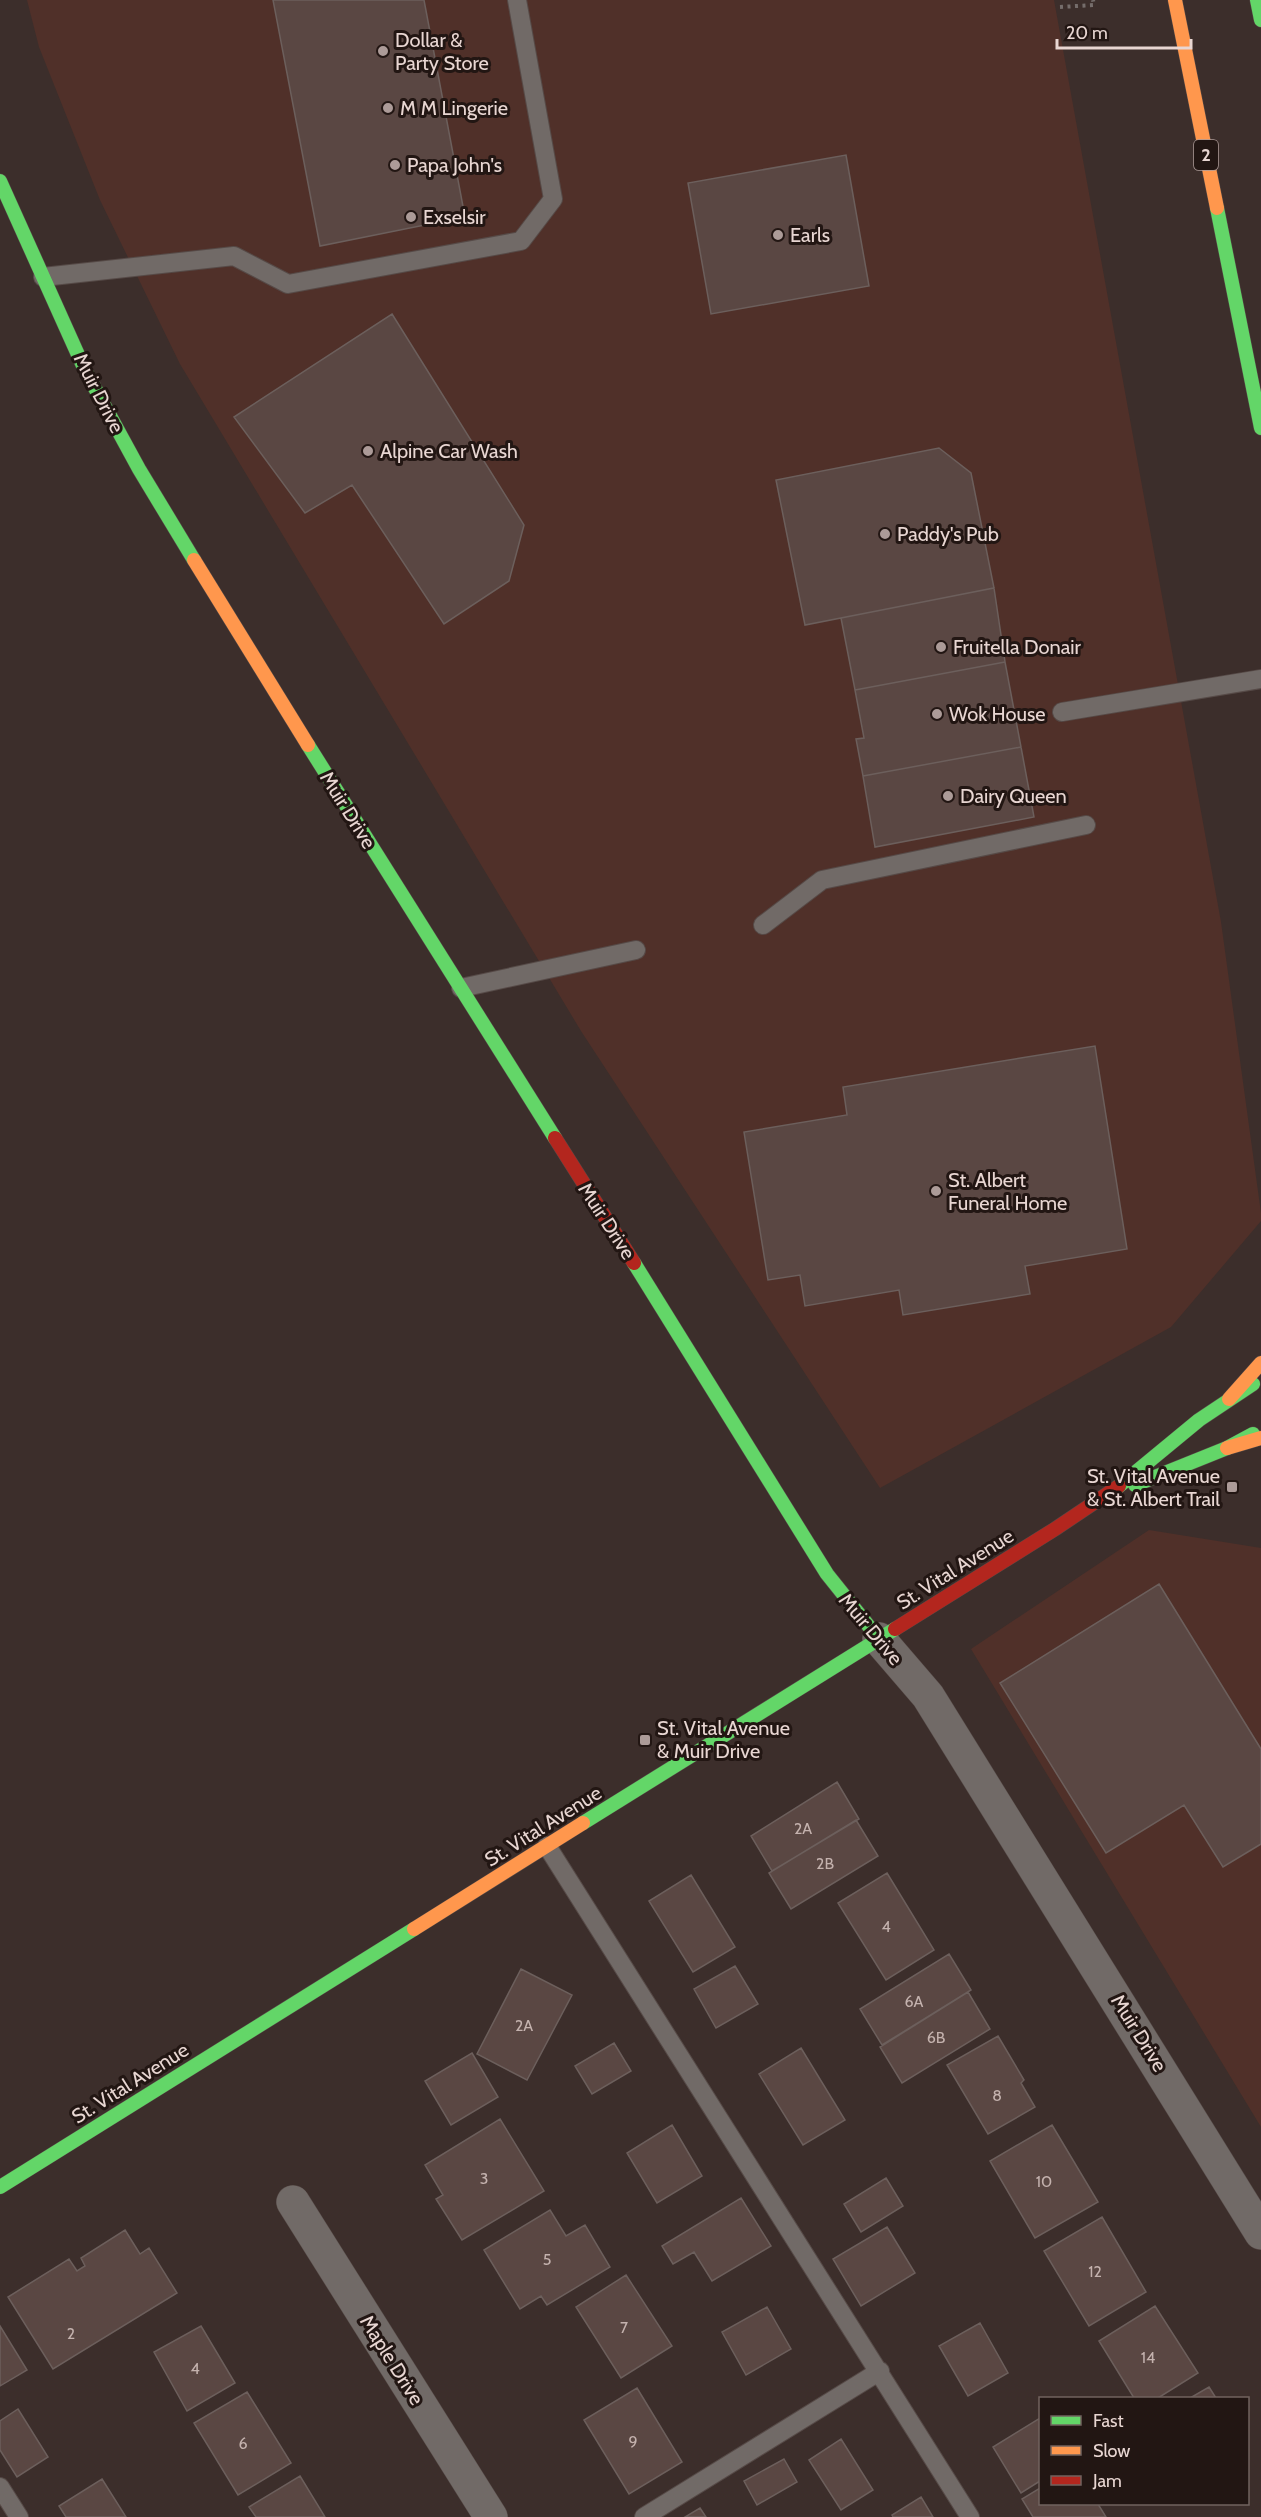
<svg xmlns="http://www.w3.org/2000/svg" width="1261" height="2517" font-family="Cabin,sans-serif">
<style>
.built{fill:#503029}
.building{fill:#5a4743;stroke:#6c5f5c;stroke-width:1.5}
.lines{fill:none;stroke-linecap:round;stroke-linejoin:round}
.lane-casing{stroke:#564a47;stroke-width:20}
.street-casing{stroke:#564a47;stroke-width:34}
.fast-casing{stroke:#564a47;stroke-width:15}
.slow-casing{stroke:#564a47;stroke-width:15}
.jam-casing{stroke:#564a47;stroke-width:15}
.path{stroke:#756d6b;stroke-width:4;stroke-dasharray:3 4.5;stroke-linecap:butt}
.lane{stroke:#716a67;stroke-width:18}
.street{stroke:#716a67;stroke-width:33}
.fast{stroke:#63d668;stroke-width:14}
.slow{stroke:#ff974d;stroke-width:14}
.jam{stroke:#b3261e;stroke-width:14}
.poi-dot{fill:#ac9b98;stroke:#221613;stroke-width:2}
.labels{text-anchor:middle;stroke-width:6;stroke-linejoin:round;paint-order:stroke}
.number-label{font-size:16px;fill:#c4b2ae}
.shield{fill:#221613;stroke:#ad9c99;stroke-width:1.5}
.shield-label{font-size:18px;font-weight:bold;fill:#e8d6d2}
.poi-label{font-size:20px;fill:#e8d6d2;stroke:#221613;text-anchor:start}
.street-label{font-size:20px;fill:#e8d6d2;stroke:#221613}
</style>
<rect width="100%" height="100%" fill="#3c2e2b"/>
<!-- built -->
<path class="built" d="M27 0H1054L1221 922 1261 1213V1221L1171 1327 880 1488 581 1031 180 364 100 200 39 47Z
M1149 1530 1261 1548V2127L971 1649Z"/>
<!-- building -->
<path class="building" d="M273 0H424L465 217 320 246Z
M846 155 869 286 711 314 688 183Z
M392 314 524 525 509 581 444 624 352 485 305 513 234 417Z
M939 448 971 473 994 588 805 625 776 480Z
M994 588 1005 662 855 690 841 618Z
M1005 662 1021 747 863 776 856 739 864 738 855 690Z
M1021 747 1034 817 875 847 863 776Z
M1095 1046 1127 1249 1025 1266 1030 1294 903 1315 899 1290 805 1306 800 1275 768 1280 744 1132 847 1115 843 1087Z
M1159 1584 1261 1749V1844L1223 1867 1184 1805 1106 1853 1000 1683Z
M837 1782 859 1819 772 1871 751 1836Z
M856 1820 878 1856 791 1909 769 1873Z
M887 1873 934 1950 886 1980 838 1903Z
M691 1875 735 1947 693 1972 649 1901Z
M949 1954 971 1990 882 2045 860 2009Z
M735 1966 758 2004 716 2028 694 1989Z
M521 1969 572 1995 527 2080 477 2054Z
M968 1992 990 2029 902 2083 880 2047Z
M998 2036 1024 2080 1021 2083 1035 2107 988 2134 947 2065Z
M614 2043 631 2071 592 2094 575 2066Z
M801 2048 845 2120 803 2145 759 2074Z
M472 2053 498 2097 451 2125 425 2081Z
M500 2119 544 2191 462 2240 436 2199 443 2195 425 2165Z
M672 2125 702 2176 657 2203 627 2153Z
M1052 2125 1098 2202 1035 2238 990 2161Z
M886 2178 903 2206 861 2232 844 2204Z
M741 2198 771 2246 712 2281 694 2252 673 2264 662 2246Z
M550 2210 566 2236 585 2225 610 2267 547 2305 541 2296 520 2309 484 2250Z
M1102 2217 1146 2292 1089 2326 1044 2251Z
M887 2227 915 2273 861 2306 833 2259Z
M125 2230 140 2254 149 2248 177 2293 53 2369 8 2297 69 2259 77 2271 85 2266 81 2258Z
M626 2275 672 2346 621 2378 576 2307Z
M1155 2306 1198 2373 1158 2398H1134L1099 2341Z
M767 2307 791 2349 746 2375 722 2332Z
M980 2323 1008 2373 968 2396 939 2346Z
M0 2326 27 2370 0 2386Z
M201 2326 235 2383 187 2411 154 2352Z
M1209 2387 1216 2398H1190Z
M637 2388 682 2462 629 2494 584 2420Z
M247 2392 291 2463 238 2495 194 2423Z
M18 2409 48 2457 17 2477 0 2450V2421Z
M1040 2418V2481L1021 2493 993 2447Z
M841 2439 873 2490 841 2510 809 2460Z
M784 2459 797 2482 757 2505 744 2481Z
M300 2476 325 2517H256L249 2507Z
M102 2479 126 2517H66L59 2506Z
M1040 2488V2504H1098L1106 2517H1033L1022 2499Z
M921 2497 933 2517H893L892 2515Z
M700 2508 706 2517H685Z"/>
<g class="lines">
<defs>
<path id="lane" d="M43 277 234 256 288 284 521 241 553 199 517 0
M1062 712 1261 679
M763 925 822 880 1086 825
M461 988 636 950
M547 1846 970 2517
M0 2487 19 2517
M644 2517 880 2371"/>
<path id="street" d="M879 1639 928 1696 1261 2233
M293 2202 491 2517"/>
<path id="fast" d="M1257 0 1261 20
M0 181 84 368 139 469 194 560
M1217 208 1261 428
M308 745 555 1138
M634 1263 827 1574 879 1639
M1135 1485 1227 1448 1253 1434
M1119 1486 1199 1420 1253 1384
M583 1823 895 1629
M0 2187 414 1929"/>
<path id="slow" d="M1175 0 1217 208
M194 560 308 745
M1229 1399 1261 1363
M1227 1448 1261 1438
M414 1929 583 1823"/>
<path id="jam" d="M555 1138 634 1263
M895 1629 1055 1529 1119 1486"/>
</defs>
<!-- lane casing -->
<use href="#lane" class="lane-casing"/>
<!-- street casing -->
<use href="#street" class="street-casing"/>
<!-- fast casing -->
<use href="#fast" class="fast-casing"/>
<!-- slow casing -->
<use href="#slow" class="slow-casing"/>
<!-- jam casing -->
<use href="#jam" class="jam-casing"/>
<!-- path -->
<path class="path" d="M1060 7 1094 5 1093 0"/>
<!-- lane -->
<use href="#lane" class="lane"/>
<!-- street -->
<use href="#street" class="street"/>
<!-- fast -->
<use href="#fast" class="fast"/>
<!-- slow -->
<use href="#slow" class="slow"/>
<!-- jam -->
<use href="#jam" class="jam"/>
</g>
<!-- markers -->
<g class="poi-dot">
<circle cx="383" cy="51" r="6"/>
<circle cx="388" cy="108" r="6"/>
<circle cx="395" cy="165" r="6"/>
<circle cx="411" cy="217" r="6"/>
<circle cx="778" cy="235" r="6"/>
<circle cx="368" cy="451" r="6"/>
<circle cx="885" cy="534" r="6"/>
<circle cx="941" cy="647" r="6"/>
<circle cx="937" cy="714" r="6"/>
<circle cx="948" cy="796" r="6"/>
<circle cx="936" cy="1191" r="6"/>
<rect x="1226" y="1481" width="12" height="12" rx="3"/>
<rect x="639" y="1734" width="12" height="12" rx="3"/>
</g>
<g class="labels">
<!-- number labels -->
<g class="number-label">
<text x="803" y="1834">2A</text>
<text x="825" y="1869">2B</text>
<text x="886" y="1932">4</text>
<text x="914" y="2007">6A</text>
<text x="524" y="2031">2A</text>
<text x="936" y="2043">6B</text>
<text x="997" y="2101">8</text>
<text x="484" y="2184">3</text>
<text x="1044" y="2187">10</text>
<text x="547" y="2265">5</text>
<text x="1095" y="2277">12</text>
<text x="624" y="2333">7</text>
<text x="71" y="2339">2</text>
<text x="1148" y="2363">14</text>
<text x="195" y="2374">4</text>
<text x="633" y="2447">9</text>
<text x="243" y="2449">6</text>
</g>
<!-- shield labels -->
<rect class="shield" x="1194" y="140" width="24" height="30" rx="4.5"/>
<g class="shield-label">
<text x="1206" y="161">2</text>
</g>
<!-- poi labels -->
<g class="poi-label">
<text x="395" y="47">Dollar &amp;<tspan x="395" dy="23">Party Store</tspan></text>
<text x="400" y="115">M M Lingerie</text>
<text x="407" y="172">Papa John's</text>
<text x="423" y="224">Exselsir</text>
<text x="790" y="242">Earls</text>
<text x="380" y="458">Alpine Car Wash</text>
<text x="897" y="541">Paddy's Pub</text>
<text x="953" y="654">Fruitella Donair</text>
<text x="949" y="721">Wok House</text>
<text x="960" y="803">Dairy Queen</text>
<text x="948" y="1187">St. Albert<tspan x="948" dy="23">Funeral Home</tspan></text>
<text x="1220" y="1483" text-anchor="end">St. Vital Avenue<tspan x="1220" dy="23">&amp; St. Albert Trail</tspan></text>
<text x="657" y="1735">St. Vital Avenue<tspan x="657" dy="23">&amp; Muir Drive</tspan></text>
</g>
<!-- street labels -->
<g class="street-label">
<text transform="translate(99 393) rotate(63)" y="7">Muir Drive</text>
<text transform="translate(348 810) rotate(58)" y="7">Muir Drive</text>
<text transform="translate(607 1221) rotate(57)" y="7">Muir Drive</text>
<text transform="translate(955 1569) rotate(-32)" y="7">St. Vital Avenue</text>
<text transform="translate(871 1629) rotate(50)" y="7">Muir Drive</text>
<text transform="translate(543 1826) rotate(-32)" y="7">St. Vital Avenue</text>
<text transform="translate(1139 2033) rotate(58)" y="7">Muir Drive</text>
<text transform="translate(130 2083) rotate(-32)" y="7">St. Vital Avenue</text>
<text transform="translate(392 2360) rotate(58)" y="7">Maple Drive</text>
</g>
</g>
<!-- legend -->
<rect x="1039" y="2397" width="210" height="108" fill="#221613" stroke="#71635f" stroke-width="1.5"/>
<rect x="1051" y="2416" width="30" height="9" fill="#63d668" stroke="#71635f" stroke-width="1.5"/>
<text x="1093" y="2427" font-size="18" fill="#e8d6d2">Fast</text>
<rect x="1051" y="2446" width="30" height="9" fill="#ff974d" stroke="#71635f" stroke-width="1.5"/>
<text x="1093" y="2457" font-size="18" fill="#e8d6d2">Slow</text>
<rect x="1051" y="2476" width="30" height="9" fill="#b3261e" stroke="#71635f" stroke-width="1.5"/>
<text x="1093" y="2487" font-size="18" fill="#e8d6d2">Jam</text>
<!-- scale -->
<path d="M1057 39v9h134v-9" fill="none" stroke="#e8d6d2" stroke-width="3"/>
<text x="1066" y="39" font-size="18" fill="#e8d6d2" stroke="#221613" stroke-width="4.5" paint-order="stroke">20 m</text>
</svg>
